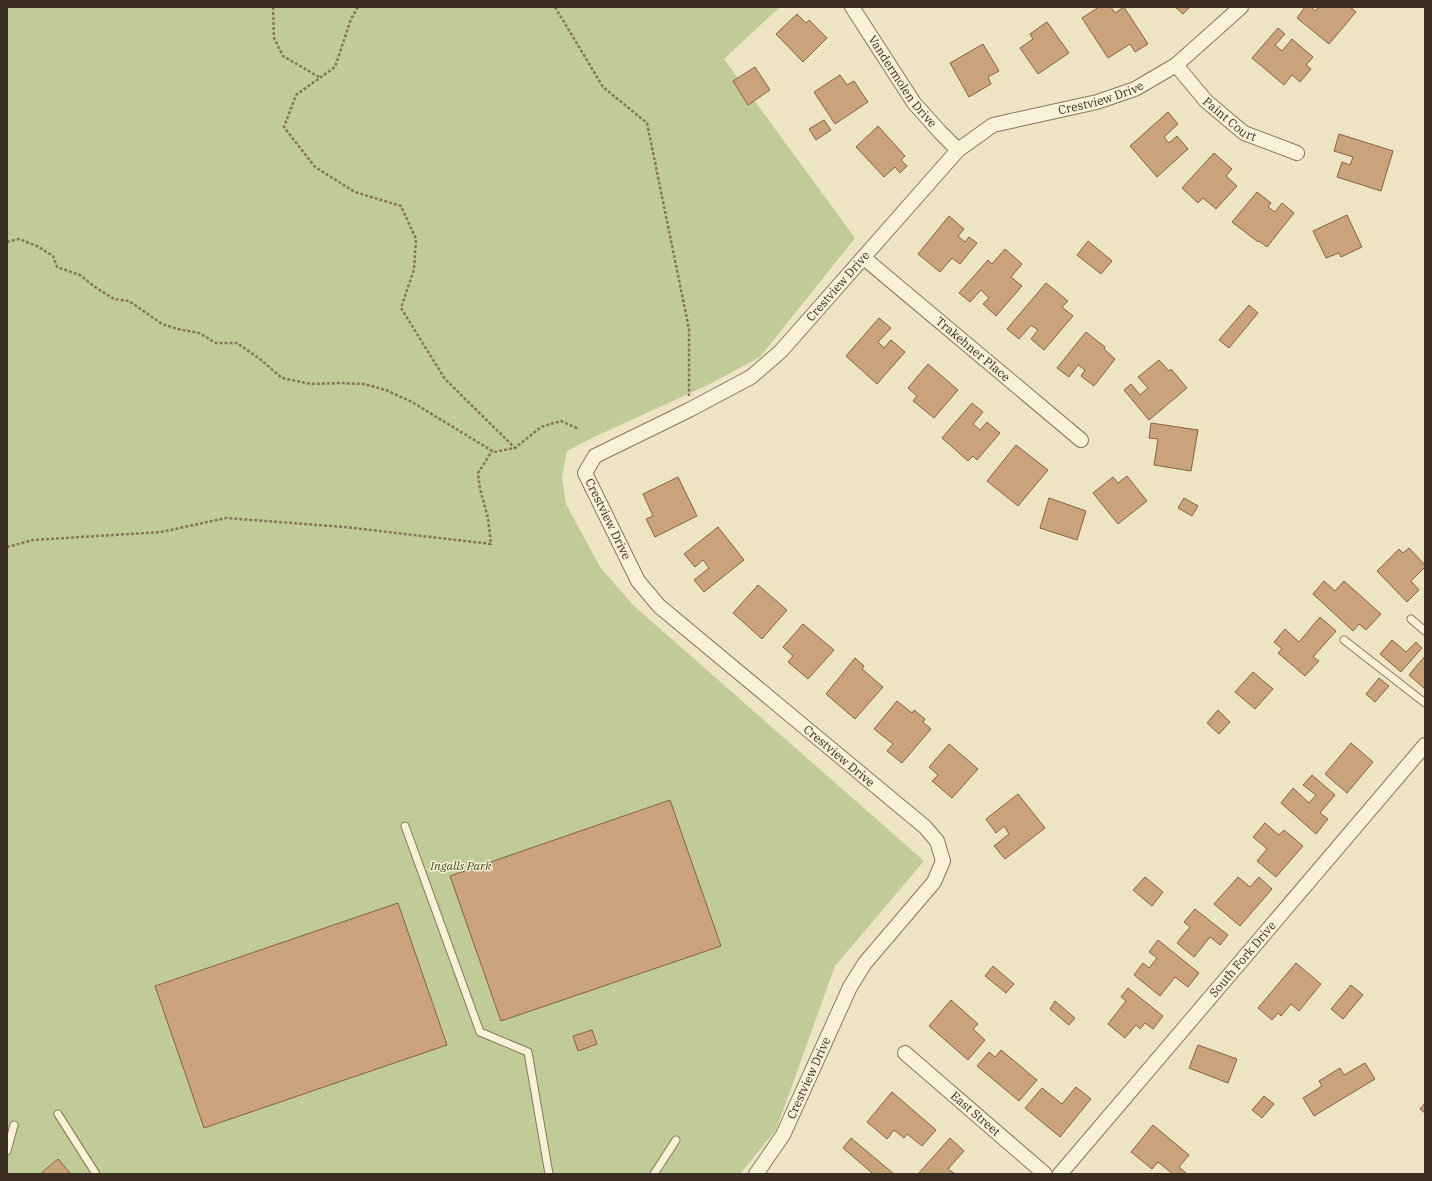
<svg xmlns="http://www.w3.org/2000/svg" width="1432" height="1181" font-family="'IBM Plex Serif',serif">
<style>
.green{fill:#c1cb98}
.building{fill:#cba37b;stroke:#866241}
.lines{fill:none;stroke-linecap:round;stroke-linejoin:round}
.service-casing{stroke:#88765b;stroke-width:9}
.minor-casing{stroke:#88765b;stroke-width:16}
.path{stroke:#88765b;stroke-width:2.5;stroke-dasharray:3 2;stroke-linecap:butt}
.service{stroke:#f8f1d8;stroke-width:7}
.minor{stroke:#f8f1d8;stroke-width:14}
.labels{text-anchor:middle;stroke-width:3;stroke-linejoin:round;paint-order:stroke}
.street-label{font-size:12px;fill:#382d1f;stroke:#f5eed4}
.park-label{font-size:12px;font-style:italic;fill:#455426;stroke:#f5eed4}
</style>
<rect width="100%" height="100%" fill="#ede4c4"/>
<!-- green -->
<path class="green" d="M7 7H780L724 59 855 238 760 357 710 384 594 437 567 451 562 477 566 504 600 567 633 605 924 861 835 966 776 1130 740 1174H7Z"/>
<!-- building -->
<path class="building" d="M1099 7H1111L1115 13 1124 7 1148 44 1135 52 1130 44 1108 58 1082 18Z
M1175 7H1190L1183 14Z
M1305 7H1311L1315 11 1319 7H1350L1356 12 1329 44 1297 18Z
M797 14 806 23 809 20 827 38 803 62 776 34Z
M1047 22 1069 53 1038 74 1020 48 1033 39 1030 34Z
M1278 28 1285 34 1275 45 1282 51 1292 39 1313 57 1306 65 1311 69 1300 82 1292 75 1284 85 1252 58Z
M983 44 999 71 988 77 991 84 969 97 950 63Z
M755 67 770 90 748 105 733 81Z
M840 75 847 85 854 81 868 102 835 124 814 92Z
M1168 112 1178 124 1164 137 1169 143 1177 136 1188 149 1157 177 1130 146Z
M824 120 831 130 816 140 809 129Z
M878 126 905 156 901 160 907 166 900 173 895 167 884 177 856 147Z
M1339 134 1393 151 1381 191 1337 177 1342 162 1350 165 1353 157 1334 151Z
M1214 153 1232 169 1226 176 1237 186 1216 209 1203 198 1198 203 1182 188Z
M1257 192 1271 203 1268 207 1275 212 1282 203 1294 213 1267 247 1259 241 1258 242 1232 222Z
M1347 215 1362 247 1341 257 1339 253 1326 258 1313 231Z
M949 216 964 229 958 236 965 242 969 237 977 243 960 264 952 258 940 272 918 254Z
M1088 241 1112 261 1101 274 1077 255Z
M1005 249 1022 264 1011 277 1022 286 996 316 983 304 989 298 981 290 970 302 959 293 988 260 992 264Z
M1046 283 1068 301 1062 307 1073 316 1044 350 1031 339 1038 330 1031 325 1019 339 1007 329Z
M1249 305 1258 313 1229 348 1219 340Z
M879 318 891 328 878 342 884 348 891 340 905 352 877 384 846 356Z
M1086 332 1105 347 1104 349 1115 359 1094 386 1081 376 1085 370 1078 365 1069 377 1057 368Z
M1159 360 1169 371 1171 369 1187 388 1149 420 1124 390 1131 384 1140 395 1148 388 1138 377Z
M928 364 958 390 934 418 913 401 917 396 908 388Z
M972 403 983 412 973 424 980 430 987 422 1000 433 977 460 973 456 968 461 942 438Z
M1151 423 1198 430 1191 471 1154 465 1158 439 1149 438Z
M1016 445 1048 470 1018 506 987 481Z
M1127 476 1147 501 1118 524 1093 493 1113 477 1118 483Z
M678 477 697 516 655 537 646 519 653 516 643 494Z
M1049 498 1086 511 1077 540 1040 528Z
M1184 498 1198 506 1192 516 1178 508Z
M718 527 744 560 704 592 694 580 709 568 703 560 695 567 684 554Z
M1409 548 1425 565V567L1411 581 1419 590 1407 602 1377 571 1399 549 1403 553Z
M1324 581 1335 591 1344 581 1381 614 1366 630 1359 624 1353 631 1313 594Z
M758 585 787 610 762 639 733 613Z
M1320 617 1336 631 1313 657 1319 661 1305 676 1278 653 1282 649 1274 642 1285 629 1299 642Z
M803 624 834 650 808 679 788 662 793 656 783 647Z
M1392 640 1406 652 1416 642 1422 648 1401 672 1380 654Z
M1425 656V689L1409 675Z
M855 658 864 666 862 669 883 687 855 719 826 694Z
M1253 672 1273 689 1255 709 1235 692Z
M1379 678 1389 686 1375 702 1366 694Z
M897 701 912 713 914 710 925 719 923 722 931 729 902 763 887 751 893 744 874 729Z
M1218 710 1230 722 1219 734 1207 723Z
M1351 743 1373 762 1347 793 1325 774Z
M949 744 978 769 952 798 932 781 938 775 929 767Z
M1312 775 1335 795 1320 813 1328 819 1316 834 1281 803 1293 788 1309 803 1316 795 1303 785Z
M1018 794 1045 828 1005 859 994 846 1009 834 1004 826 996 833 986 819Z
M670 800 721 946 501 1021 450 876Z
M1265 823 1279 835 1284 830 1303 846 1276 877 1257 861 1267 849 1253 837Z
M1145 877 1163 892 1152 906 1133 890Z
M1238 877 1250 887 1259 877 1272 889 1240 926 1214 904Z
M398 903 447 1045 204 1128 155 986Z
M1195 909 1228 935 1220 945 1210 937 1194 957 1177 943 1190 927 1184 922Z
M1158 940 1199 973 1188 987 1175 977 1160 996 1134 975 1143 963 1149 968 1157 958 1149 952Z
M1296 963 1321 984 1299 1011 1291 1004 1281 1016 1278 1013 1272 1020 1258 1008Z
M993 966 1014 984 1006 993 985 976Z
M1351 985 1363 995 1343 1019 1331 1009Z
M1128 988 1163 1016 1153 1029 1145 1023 1140 1029 1136 1025 1125 1038 1108 1024 1126 1001 1121 997Z
M951 1000 978 1024 973 1029 985 1040 968 1060 929 1026Z
M1055 1001 1075 1018 1069 1025 1050 1009Z
M592 1030 597 1044 578 1051 573 1036Z
M1198 1045 1237 1059 1228 1083 1189 1068Z
M1001 1050 1037 1080 1019 1101 977 1066 989 1052 995 1057Z
M1365 1063 1375 1079 1314 1116 1303 1098 1322 1086 1319 1081 1340 1068 1344 1075Z
M1076 1087 1091 1099 1060 1137 1025 1108 1042 1088 1062 1104Z
M892 1092 936 1130 922 1146 907 1134 904 1138 894 1130 887 1139 867 1122Z
M1264 1096 1274 1104 1262 1118 1252 1110Z
M1425 1103V1113L1420 1109Z
M1153 1125 1189 1155 1179 1167 1187 1174H1173L1158 1162 1152 1169 1131 1152Z
M851 1138 894 1174H872L871 1173V1172L843 1148Z
M950 1138 964 1151 948 1169 955 1174H918Z
M58 1159 71 1174H40Z"/>
<g class="lines">
<defs>
<path id="service" d="M1411 619 1425 631
M1344 640 1425 703
M405 826 480 1032 528 1052 549 1174
M58 1114 96 1174
M7 1151 14 1125
M654 1174 676 1140"/>
<g id="minor">
<path id="s1" d="M852 7 914 103 940 132 958 150"/>
<path id="s2" d="M1176 65 1206 101 1244 133 1297 153"/>
<path id="s3" d="M864 258 1081 440"/>
<path id="s4" d="M905 1053 1045 1174"/>
<path id="s5" d="M756 1174 783 1135 850 987 865 963 934 882 943 861 937 841 925 827 659 606 638 581 585 473 595 456 689 410 751 377 781 351 958 150 993 125 1097 102 1135 89 1176 65 1241 7"/>
<path id="s6" d="M1060 1174 1425 745"/>
</g>
</defs>
<!-- service casing -->
<use href="#service" class="service-casing"/>
<!-- minor casing -->
<use href="#minor" class="minor-casing"/>
<!-- path -->
<path class="path" d="M273 7 274 38 283 56 319 77
M358 7 351 19 335 67 296 95 284 127 315 167 355 192 401 206 416 239 414 269 401 308 445 379 515 448
M555 7 603 87 647 123 689 329V396
M7 242 19 239 37 246 53 256 57 267 80 275 95 287 114 299 129 301 162 324 178 329 199 333 216 343H237L260 359 282 378 311 384 339 383 364 384 386 390 412 402 494 452 515 448 541 427 561 421 579 429
M7 547 33 540 161 532 226 518 345 527 491 544 488 518 480 489 478 473 492 451"/>
<!-- service -->
<use href="#service" class="service"/>
<!-- minor -->
<use href="#minor" class="minor"/>
</g>
<g class="labels">
<!-- street labels -->
<g class="street-label">
<text dy="4" stroke="none"><textPath href="#s1" startOffset="90">Vandermolen Drive</textPath></text>
<text dy="4" stroke="none"><textPath href="#s5" startOffset="1562">Crestview Drive</textPath></text>
<text dy="4" stroke="none"><textPath href="#s2" startOffset="77">Paint Court</textPath></text>
<text dy="4" stroke="none"><textPath href="#s5" startOffset="1226">Crestview Drive</textPath></text>
<text dy="4" stroke="none"><textPath href="#s3" startOffset="142">Trakehner Place</textPath></text>
<text transform="translate(608 519) rotate(64)" y="4">Crestview Drive</text>
<text transform="translate(839 756) rotate(40)" y="4">Crestview Drive</text>
<text dy="4" stroke="none"><textPath href="#s6" startOffset="282">South Fork Drive</textPath></text>
<text dy="4" stroke="none"><textPath href="#s5" startOffset="110">Crestview Drive</textPath></text>
<text dy="4" stroke="none"><textPath href="#s4" startOffset="93">East Street</textPath></text>
</g>
<!-- park labels -->
<g class="park-label">
<text x="461" y="870">Ingalls Park</text>
</g>
</g>
<!-- border -->
<rect width="1432" height="1181" fill="none" stroke="#382d1f" stroke-width="16"/>
</svg>
